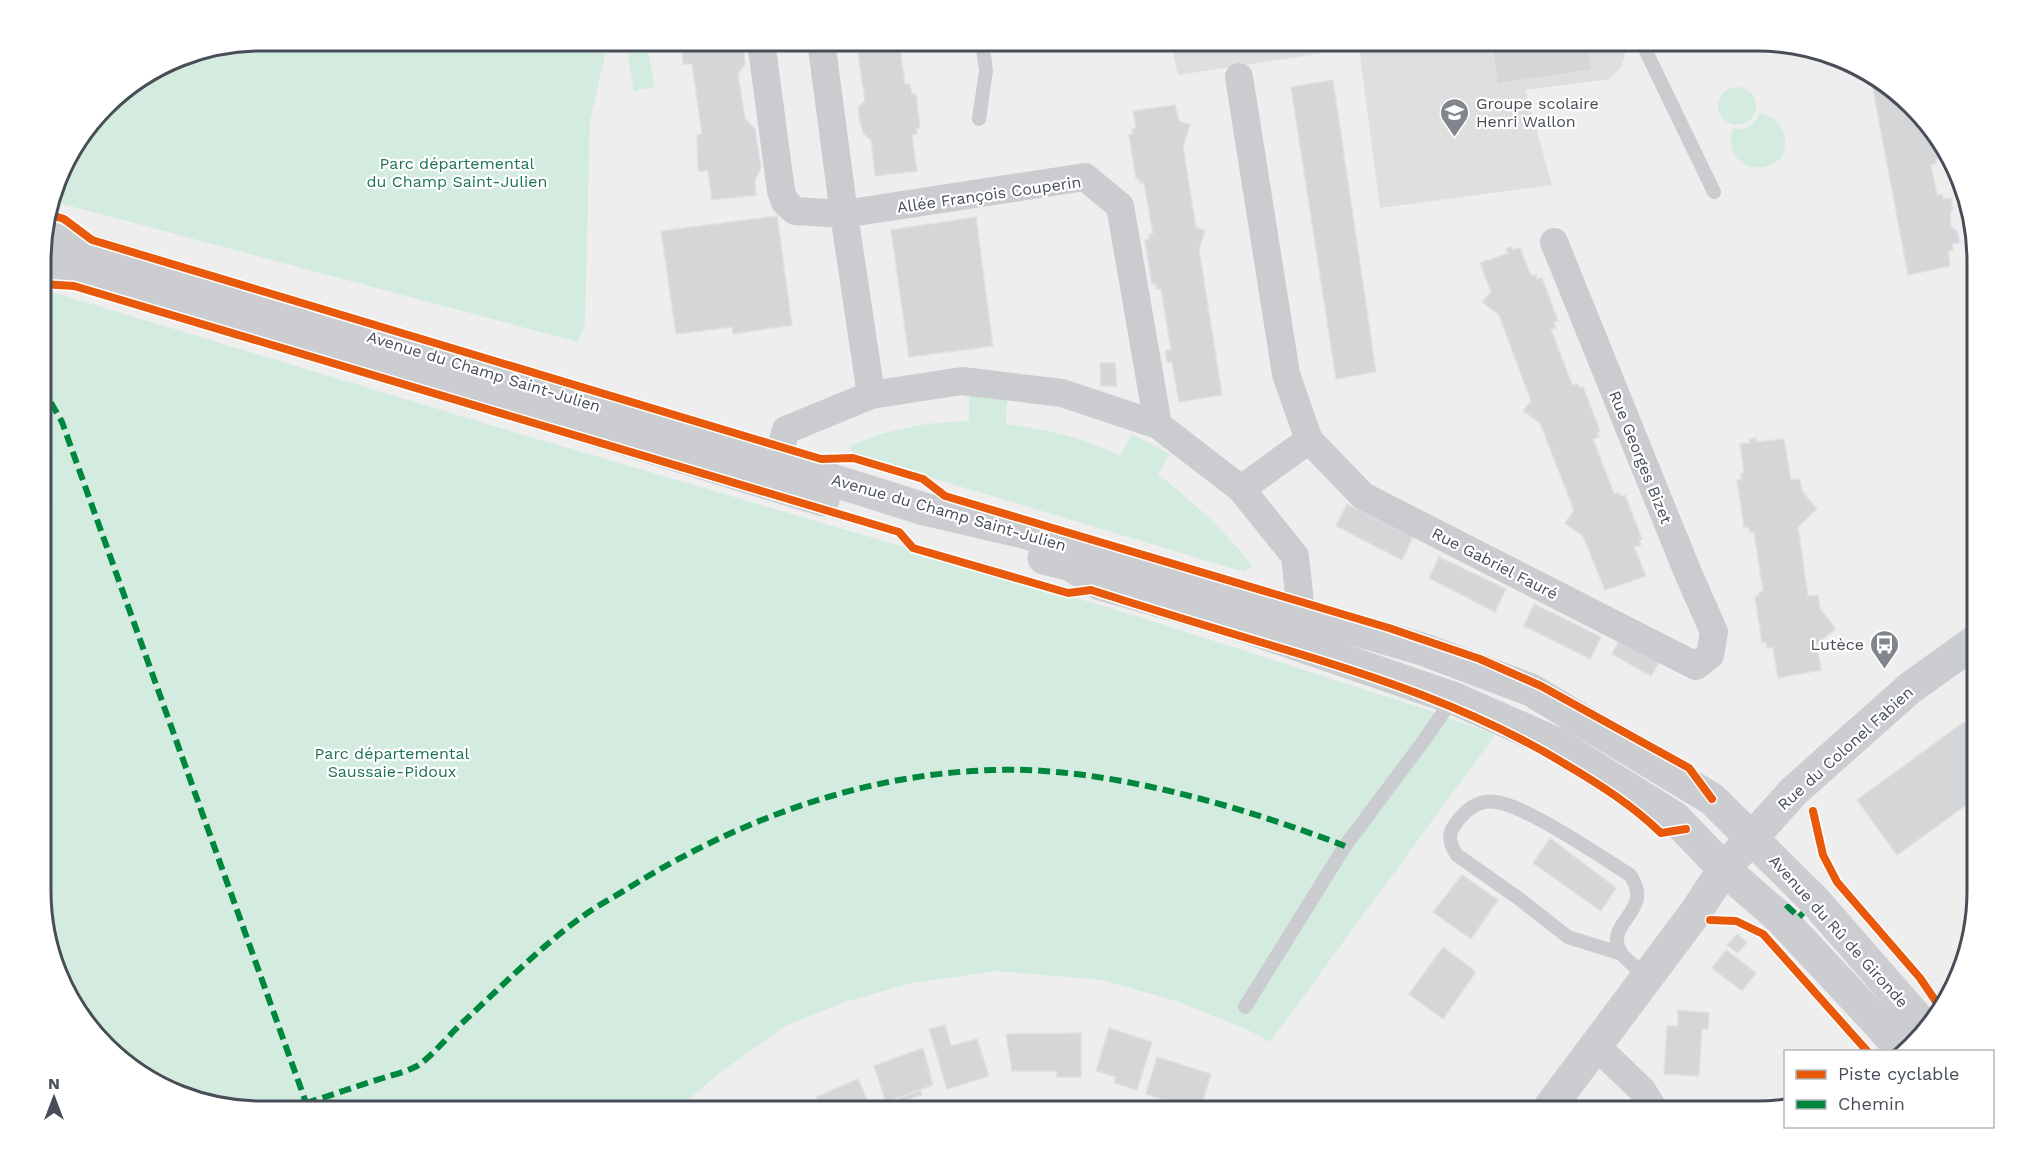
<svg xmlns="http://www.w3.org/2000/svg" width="2018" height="1152" font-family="'Work Sans',sans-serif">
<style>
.education{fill:#e0dfdf}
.green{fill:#d4ece0}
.building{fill:#d5d6d8;stroke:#dfe0e1;stroke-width:1.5}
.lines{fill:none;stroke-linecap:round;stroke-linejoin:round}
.lane{stroke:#cacccf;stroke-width:14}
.street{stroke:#cacccf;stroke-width:28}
.secondary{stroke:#cbcdd0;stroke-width:33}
.quiet{stroke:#00873e;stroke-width:6;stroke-dasharray:12 6;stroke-linecap:butt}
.cycleway-casing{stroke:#fff;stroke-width:11}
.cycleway{stroke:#e8590c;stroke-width:8}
.labels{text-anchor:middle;stroke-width:4.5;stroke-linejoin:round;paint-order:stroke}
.poi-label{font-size:16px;fill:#474e58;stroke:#fff;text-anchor:start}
.park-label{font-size:16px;fill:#1e7354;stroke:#fff}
.street-label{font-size:16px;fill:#474e58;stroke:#fff}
.rim{fill:none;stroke:#474e58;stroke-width:3}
</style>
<rect width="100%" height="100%" fill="#eee"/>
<!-- education -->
<path class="education" d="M1170 41H1628L1622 66 1610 79 1525 90 1552 185 1380 208 1359 48 1178 75Z"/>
<!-- green -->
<path class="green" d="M261 41H608L590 121 585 323 578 342 52 201 63 163 115 95 177 57Z
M647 46 655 87 634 91 627 50Z
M1718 106a19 19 0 1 1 38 0a19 19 0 1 1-38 0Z
M1759 113C1780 117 1790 135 1783 155 1762 181 1721 164 1733 129 1745 130 1756 125 1759 113Z
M42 289 497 427 1127 613 1428 710 1495 735 1270 1042 1250 1031 1176 1001 1102 980 997 971 912 983 848 1001 789 1024 719 1073 676 1111H261L151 1082 78 1014 42 919Z
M969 396 1007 398 1006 424C1046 429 1084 438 1120 456L1132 434 1170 454 1158 474C1194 503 1224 529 1252 566L1244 572 853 454 849 446C890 429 924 422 969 421Z"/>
<!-- building -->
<path class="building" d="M682 41H742L745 64 738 74 745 119 755 129 761 168 755 180 756 195 712 200 708 171H698L697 135 702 134 692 64H683Z
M851 41H899L905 84H910L912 94H916L920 128H917V134L912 135 917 171 875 176 871 140 863 133 860 120 858 108 865 100 857 47Z
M1334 41H1356V42L1334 46Z
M1491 41H1588L1592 70 1497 84Z
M1870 73 1934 133 1936 143 1942 147 1943 157 1936 159V164L1931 165 1937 195 1942 194 1943 199 1951 198 1953 209 1950 213 1951 227 1957 231 1960 243 1952 244 1953 250 1948 251 1950 266 1908 275Z
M1333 80 1376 372 1336 379 1291 87Z
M1175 105 1179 121 1190 125 1183 146 1196 228 1205 230 1199 249 1222 395 1179 402 1172 362H1167L1166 356V350H1171L1161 289H1156V284L1152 285 1145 240H1149V234H1153L1144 183H1140L1139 178 1136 179 1129 135 1133 134 1132 129 1136 128 1133 111Z
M777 216 792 325 733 334 732 327 676 334 661 231Z
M976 217 993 346 909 357 891 230Z
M1511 247 1513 250 1520 248 1531 276 1536 275 1537 279 1542 278 1558 321 1554 322 1556 328 1551 329 1572 385 1578 384 1580 388 1583 387 1600 431 1597 432 1599 437 1593 439 1614 494 1619 493 1621 496 1625 495 1642 539 1639 540 1641 545 1634 547 1646 576 1605 590 1583 536 1565 523 1574 510 1540 423 1523 411 1531 401 1499 315 1482 302 1491 292 1480 263 1508 253 1506 249Z
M1100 363H1115L1117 386H1101Z
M1756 438 1757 442 1784 439 1791 480 1800 479 1802 491 1817 509 1798 527 1808 596 1818 595 1820 609 1836 629 1817 644 1821 670 1778 678 1773 647 1767 648 1766 642 1762 643 1755 596H1759V592L1763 591 1754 532H1749V527H1744L1737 480 1742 479 1740 474 1744 473 1740 444 1750 443 1749 439Z
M1347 504 1413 537 1402 560 1336 526Z
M1439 557 1506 589 1495 612 1429 578Z
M1534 604 1601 637 1590 659 1524 626Z
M1620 639 1661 659 1651 676 1612 654Z
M1964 722 1977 739V797L1897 855 1857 800Z
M1550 838 1616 888 1601 911 1533 863Z
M1462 875 1498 900 1471 939 1433 912Z
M1737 934 1747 942 1738 953 1727 945Z
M1443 947 1476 972 1443 1019 1409 994Z
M1726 950 1756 973 1742 991 1712 968Z
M1678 1010 1709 1013 1708 1029H1702L1699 1076 1664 1074 1667 1026H1678Z
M945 1025 951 1046 977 1039 989 1076 947 1089 929 1029Z
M1109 1028 1152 1042 1137 1090 1114 1083 1116 1077 1096 1071Z
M1081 1033V1077H1057V1071H1012L1006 1034Z
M923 1048 933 1085 886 1102 874 1066Z
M1157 1057 1211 1074 1200 1111H1176L1177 1104 1146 1094Z
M858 1079 872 1111H823L816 1097Z
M921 1090 922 1095 900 1102 899 1098Z
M1163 1099 1177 1104 1176 1110 1162 1105Z
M1247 1101 1261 1110 1260 1111H1242Z
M798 1103 803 1111H785Z"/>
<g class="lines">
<!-- lane -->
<path class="lane" d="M1641 41 1714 192
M979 119 986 71 982 41
M1622 954 1568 937 1518 898 1457 855C1450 845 1447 836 1454 826 1464 811 1478 799 1496 802 1508 803 1520 810 1531 815 1565 832 1597 854 1630 875 1656 912 1602 922 1621 953 1627 961 1638 969 1646 976
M1245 1007 1345 846 1425 739 1453 698"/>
<!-- street -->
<path class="street" d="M761 41 781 191 785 202 795 211 844 214 821 41
M1239 77 1286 374 1309 440 1363 496 1696 666 1710 655 1714 632 1688 573 1554 242
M871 395 844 214 1085 177 1120 206 1158 425
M777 461 786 430 871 395 962 381 1062 393 1158 425 1241 489 1295 556 1301 613
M1241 489 1309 440
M1595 1045 1642 1090 1655 1111"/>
<!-- secondary -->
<path class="secondary" d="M42 236 482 370 924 509 1023 532 1425 650 1531 690 1712 799 1815 901 1924 1026
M42 264 422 377 823 500
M1044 558 1071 565 1100 584 1223 619 1453 698 1555 743 1675 818 1724 869 1779 917 1880 1025 1902 1050
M1547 1111 1695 913 1724 869 1794 791 1910 688 1977 640"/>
<!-- quiet -->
<path class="quiet" d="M42 387 62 422 309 1111
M1786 909 1788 907 1799 917 1803 913
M289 1111 306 1103C332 1095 357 1086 383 1078 393 1075 405 1072 415 1067 428 1061 449 1035 461 1024 500 988 543 944 586 914 600 904 616 896 630 887 740 819 863 774 993 770 1104 766 1241 806 1345 846"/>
<defs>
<path id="cycleway" d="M48 214 64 219 92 240 821 459 853 458 923 479 945 496 1389 628 1480 659 1541 686 1689 768 1712 799
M42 284 74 286 899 532 913 548 1068 593 1091 590C1150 609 1210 627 1270 645 1372 675 1473 708 1565 764 1599 784 1632 805 1661 833L1686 829
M1813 811 1823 855 1837 882 1920 978 1941 1009
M1710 920 1736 921 1763 934 1868 1052"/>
</defs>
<!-- cycleway casing -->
<use href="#cycleway" class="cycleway-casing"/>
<!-- cycleway -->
<use href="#cycleway" class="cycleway"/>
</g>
<!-- icons -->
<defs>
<symbol id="school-pin" viewBox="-11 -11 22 30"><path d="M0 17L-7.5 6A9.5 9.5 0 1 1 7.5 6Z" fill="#81868c" stroke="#fff"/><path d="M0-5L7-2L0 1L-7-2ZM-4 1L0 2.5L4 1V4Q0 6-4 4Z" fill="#fff"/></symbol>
<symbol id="bus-pin" viewBox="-11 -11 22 30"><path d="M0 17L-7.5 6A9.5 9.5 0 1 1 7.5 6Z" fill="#81868c" stroke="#fff"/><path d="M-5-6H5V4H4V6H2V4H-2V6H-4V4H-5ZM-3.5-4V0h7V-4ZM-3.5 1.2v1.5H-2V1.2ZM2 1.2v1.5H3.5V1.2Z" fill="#fff"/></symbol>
</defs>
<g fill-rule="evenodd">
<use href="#school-pin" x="1438" y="96" width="33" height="45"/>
<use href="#bus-pin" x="1868" y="628" width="33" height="45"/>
</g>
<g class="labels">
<!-- poi labels -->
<g class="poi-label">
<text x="1476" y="109">Groupe scolaire<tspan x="1476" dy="18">Henri Wallon</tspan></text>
<text x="1864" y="650" text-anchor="end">Lutèce</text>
</g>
<!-- park labels -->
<g class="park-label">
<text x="457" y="169">Parc départemental<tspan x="457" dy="18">du Champ Saint-Julien</tspan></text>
<text x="392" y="759">Parc départemental<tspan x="392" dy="18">Saussaie-Pidoux</tspan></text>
</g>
<!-- street labels -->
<g class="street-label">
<text transform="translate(989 194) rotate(-8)" y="6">Allée François Couperin</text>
<text transform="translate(484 371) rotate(17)" y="6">Avenue du Champ Saint-Julien</text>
<text transform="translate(1641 457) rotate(68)" y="6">Rue Georges Bizet</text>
<text transform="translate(949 512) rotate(16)" y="6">Avenue du Champ Saint-Julien</text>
<text transform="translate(1495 563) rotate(27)" y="6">Rue Gabriel Fauré</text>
<text transform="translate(1845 748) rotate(-42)" y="6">Rue du Colonel Fabien</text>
<text transform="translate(1839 931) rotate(48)" y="6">Avenue du Rû de Gironde</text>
</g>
</g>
<!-- crop -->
<path d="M0 0H2018V1152H0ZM261 51H1757A210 210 0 0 1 1967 261V891A210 210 0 0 1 1757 1101H261A210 210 0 0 1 51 891V261A210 210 0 0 1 261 51Z" fill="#fff" fill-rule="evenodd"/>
<path class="rim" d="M261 51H1757A210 210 0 0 1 1967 261V891A210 210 0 0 1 1757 1101H261A210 210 0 0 1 51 891V261A210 210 0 0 1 261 51Z"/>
<!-- legend -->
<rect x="1784" y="1050" width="210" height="78" fill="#ffffff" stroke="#b5b8bc" stroke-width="1.5"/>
<rect x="1796" y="1070" width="30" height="9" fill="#e8590c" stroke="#b5b8bc" stroke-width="1.5"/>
<text x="1838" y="1080" font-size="18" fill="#474e58">Piste cyclable</text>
<rect x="1796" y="1100" width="30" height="9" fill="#00873e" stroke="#b5b8bc" stroke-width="1.5"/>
<text x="1838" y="1110" font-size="18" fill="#474e58">Chemin</text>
<!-- north arrow -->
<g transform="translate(54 1098)" stroke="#ffffff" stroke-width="4.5" paint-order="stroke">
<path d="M0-4.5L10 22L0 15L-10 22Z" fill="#474e58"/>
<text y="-9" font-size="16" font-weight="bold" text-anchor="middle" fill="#474e58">N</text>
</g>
</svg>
